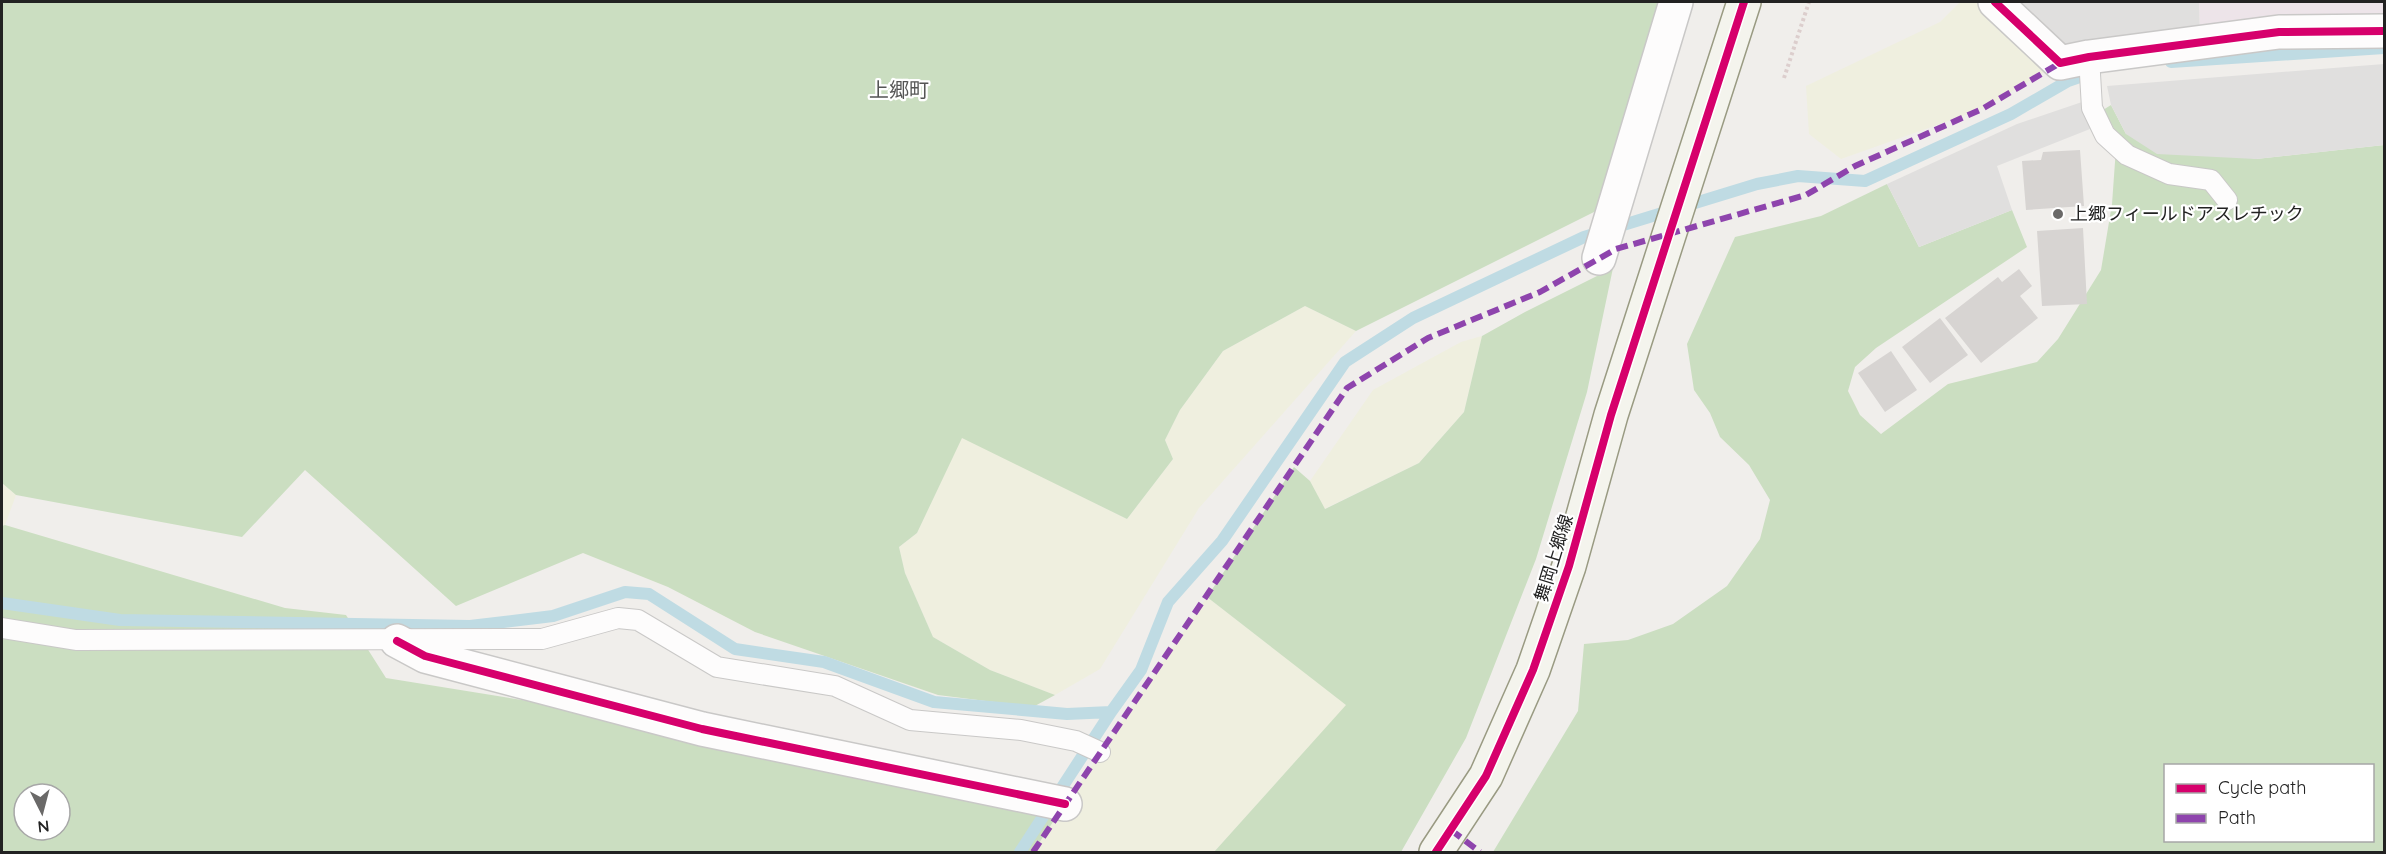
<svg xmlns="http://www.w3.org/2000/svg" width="2386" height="854" font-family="Quicksand,'Noto Sans JP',sans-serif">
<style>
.industrial{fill:#ede4e9}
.farmland{fill:#efefdf}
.forest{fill:#cbdec1;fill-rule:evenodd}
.parking{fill:#e0dfde}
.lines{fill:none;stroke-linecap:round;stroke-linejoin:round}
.stream{stroke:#bfdbe3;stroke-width:12}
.building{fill:#d7d4d2}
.lane-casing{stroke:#c9c8c7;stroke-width:22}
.street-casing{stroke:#c9c8c7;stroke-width:36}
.secondary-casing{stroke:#999a82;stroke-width:36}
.path{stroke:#dccecd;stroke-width:4;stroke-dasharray:3 3;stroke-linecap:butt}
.lane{stroke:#fdfcfc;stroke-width:20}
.street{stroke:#fdfcfc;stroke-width:33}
.secondary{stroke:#f4f4ed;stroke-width:33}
.quiet{stroke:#8e44ad;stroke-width:6;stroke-dasharray:12 6;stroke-linecap:butt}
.cycleway-casing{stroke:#fff;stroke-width:11}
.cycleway{stroke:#d6006c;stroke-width:8}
.poi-dot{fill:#6a6968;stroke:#fff;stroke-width:2}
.labels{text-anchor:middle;stroke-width:4.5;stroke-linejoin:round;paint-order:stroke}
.poi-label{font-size:18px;fill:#222;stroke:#fff;text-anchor:start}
.street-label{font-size:18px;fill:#222;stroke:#fff}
.neighbourhood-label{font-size:20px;fill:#555;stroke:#fff}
</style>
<rect width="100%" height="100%" fill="#f0eeeb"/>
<!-- industrial -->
<path class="industrial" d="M2199 2H2384V31L2200 42Z"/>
<!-- farmland -->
<path class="farmland" d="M1960 2H1995L2060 63 1982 109 1841 159 1809 134 1806 86 1940 22Z
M1305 306 1356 331 1199 508 1100 669 1055 695 990 670 933 637 905 573 899 547 917 533 962 437 1127 519 1173 459 1165 440 1180 410 1223 351Z
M1482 336 1464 412 1419 463 1324 509 1310 481 1373 390 1461 342Z
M2 483 16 495 5 525 2 526Z
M1207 597 1347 705 1214 852H1033Z"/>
<!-- forest -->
<path class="forest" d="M2 2H1669L1604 207 1356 331 1305 306 1223 351 1180 410 1165 440 1173 459 1127 519 962 438 917 533 899 547 905 573 933 637 990 670 1055 695 1033 707 938 695 755 632 668 587 583 553 456 606 305 470 242 537 16 495 2 483Z
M2111 105 2126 134 2256 159 2384 145V852H1493L1578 711 1584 644 1628 640 1673 624 1727 586 1760 539 1770 500 1749 465 1720 437 1710 413 1694 390 1687 344 1735 237 1821 216 1887 184 1919 247 2012 210 2027 247 1876 348 1855 367 1848 391 1860 415 1881 434 1948 384 2037 362 2058 339 2101 270 2112 204 2117 134 2103 110ZM2166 766H2372V840H2166Z
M1613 268 1587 392 1536 559 1466 738 1401 852H1214L1346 705 1207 597 1294 467 1310 481 1325 509 1419 463 1464 412 1482 336 1525 312Z
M5 525 285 608 346 615 386 678 702 729 1065 804 1033 852H2V526ZM24 794H60V830H24Z"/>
<!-- parking -->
<path class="parking" d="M1995 2H2199L2200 42 2060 63Z
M2384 64V145L2256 159 2157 154 2126 134 2111 105 2107 86Z
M2082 102 2090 129 1997 166 2012 210 1919 247 1887 184 2017 124Z"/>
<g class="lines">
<!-- stream -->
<path class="stream" d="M2171 62 2384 48
M2 603 120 620 470 626 553 616 625 592 649 594 735 649 824 662 934 702 1067 714 1111 712 1141 670 1168 602 1222 541 1345 362 1413 318 1584 237 1757 184 1798 176 1865 181 2011 114 2068 81 2094 72
M1020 852 1111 712"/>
</g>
<!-- building -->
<path class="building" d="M2080 150 2084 206 2026 210 2022 161 2041 160 2043 152Z
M2083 228 2087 304 2042 306 2037 231Z
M2019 269 2032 286 2020 296 2038 318 1981 363 1945 318 1998 277 2002 282Z
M1940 318 1968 355 1930 383 1902 347Z
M1891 351 1917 390 1885 412 1858 373Z"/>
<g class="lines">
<defs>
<path id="lane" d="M2089 57 2092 108 2105 135 2127 155 2169 174 2211 180 2227 200
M2 628 76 640 542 639 618 618 638 620 717 667 835 686 910 720 1021 730 1076 741 1100 752"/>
<path id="street" d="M1995 2 2060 63 2089 57 2279 32 2384 31
M1599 258 1676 2
M397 641 425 656 702 729 1065 804"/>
<path id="secondary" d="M1436 852 1486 776 1533 670 1569 566 1611 415 1744 2"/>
</defs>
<!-- lane casing -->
<use href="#lane" class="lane-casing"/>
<!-- street casing -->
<use href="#street" class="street-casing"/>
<!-- secondary casing -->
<use href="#secondary" class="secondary-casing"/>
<!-- path -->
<path class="path" d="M1784 78 1809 2"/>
<!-- lane -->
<use href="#lane" class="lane"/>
<!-- street -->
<use href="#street" class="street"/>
<!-- secondary -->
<use href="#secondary" class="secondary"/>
<!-- quiet -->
<path class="quiet" d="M1451 830 1480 852
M1033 852 1347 388 1428 338 1540 292 1616 249 1806 195 1855 166 1982 109 2060 63"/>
<defs>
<path id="cycleway" d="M1995 2 2060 63 2089 57 2279 32 2384 31
M397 641 425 656 702 729 1065 804
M1436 852 1486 776 1533 670 1569 566 1611 415 1744 2"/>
</defs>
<!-- cycleway casing -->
<use href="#cycleway" class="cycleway-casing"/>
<!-- cycleway -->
<use href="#cycleway" class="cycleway"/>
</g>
<!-- markers -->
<circle class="poi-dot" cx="2058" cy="214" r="6"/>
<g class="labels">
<!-- poi labels -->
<g class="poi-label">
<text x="2070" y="220">上郷フィールドアスレチック</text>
</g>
<!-- street labels -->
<g class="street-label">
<text transform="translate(1554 558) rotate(-73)" y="6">舞岡上郷線</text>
</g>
<!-- neighbourhood labels -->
<g class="neighbourhood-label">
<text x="899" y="97">上郷町</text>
</g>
</g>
<!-- border -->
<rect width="2386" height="854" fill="none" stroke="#222222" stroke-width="6"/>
<!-- legend -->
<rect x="2164" y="764" width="210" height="78" fill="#ffffff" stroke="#a7a7a7" stroke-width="1.5"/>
<rect x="2176" y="784" width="30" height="9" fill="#d6006c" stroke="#a7a7a7" stroke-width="1.5"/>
<text x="2218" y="794" font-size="18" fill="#222222">Cycle path</text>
<rect x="2176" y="814" width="30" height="9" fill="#8e44ad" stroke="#a7a7a7" stroke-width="1.5"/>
<text x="2218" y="824" font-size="18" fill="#222222">Path</text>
<!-- north arrow -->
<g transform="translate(42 812) rotate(174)"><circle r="28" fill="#ffffff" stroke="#a7a7a7" stroke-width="1.5"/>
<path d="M0-4.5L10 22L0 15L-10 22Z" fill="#6a6968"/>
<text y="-9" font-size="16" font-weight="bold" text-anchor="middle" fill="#222222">N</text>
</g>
</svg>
